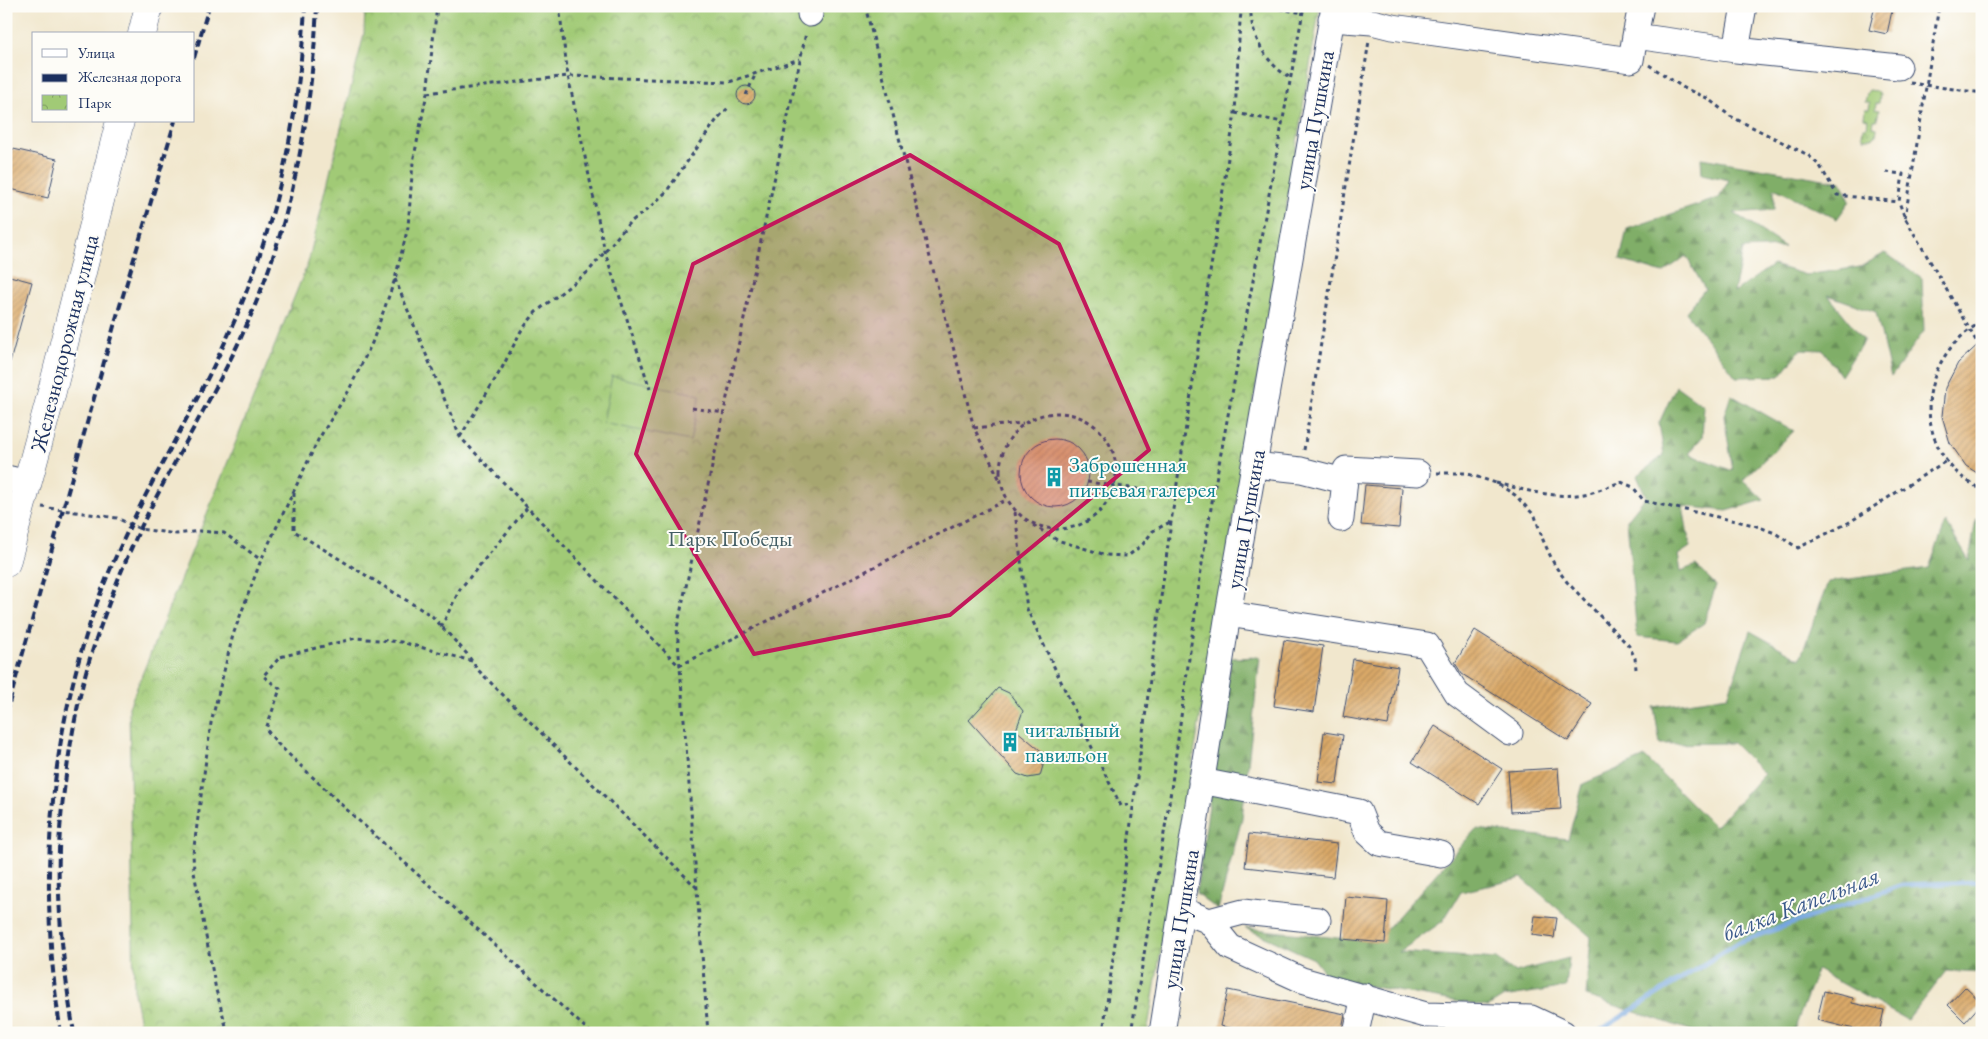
<svg xmlns="http://www.w3.org/2000/svg" width="1988" height="1039" font-family="'EB Garamond',serif">
<style>
.grass{fill:url(#grass-tufts);stroke:#5e7c6a}
.forest{fill:url(#forest-firs);stroke:#4e6e62}
.park{fill:url(#park-crowns);stroke:#5e7c6a}
.garden{fill:#a1ca76;stroke:#5e7c6a}
.lines{fill:none;stroke-linecap:round;stroke-linejoin:round}
.stream{stroke:#74a6df;stroke-width:5}
.building{fill:url(#building-hatch)}
.minor-casing{stroke:#3b4b6f;stroke-width:27}
.major-casing{stroke:#3b4b6f;stroke-width:29}
.path{stroke:#3b4b6f;stroke-width:3;stroke-dasharray:4 4;stroke-linecap:butt}
.minor{stroke:#fff;stroke-width:25}
.major{stroke:#fff;stroke-width:28}
.rail{stroke:#1b2f5e;stroke-width:4;stroke-dasharray:8 4;stroke-linecap:butt}
.marked{fill:#c2185b;fill-opacity:0.2;stroke:#c2185b;stroke-width:4;stroke-linejoin:round}
.labels{text-anchor:middle;stroke-width:4;stroke-linejoin:round;paint-order:stroke}
.street-label{font-size:22px;fill:#1b2f5e;stroke:#fdfcf7}
.culture-label{font-size:22px;fill:#0d838f;stroke:#fdfcf7;text-anchor:start}
.park-label{font-size:22px;fill:#435e65;stroke:#fdfcf7}
.water-label{font-size:24px;font-style:italic;fill:#3a598b;stroke:#fdfcf7}
</style>
<defs>
<pattern id="grass-tufts" width="24" height="20" patternUnits="userSpaceOnUse" patternTransform="scale(1.25)"><rect width="24" height="20" fill="#a1ca76"/><path d="M3 7l-1-3M5 7V3M7 7l1-3M15 17l-1-3M17 17v-4M19 17l1-3" fill="none" stroke="#82a464"/></pattern>
<pattern id="forest-firs" width="22" height="20" patternUnits="userSpaceOnUse" patternTransform="scale(1.25)"><rect width="22" height="20" fill="#80ae67"/><path d="M5 1l3.5 6h-7zM16 11l3.5 6h-7z" fill="#688e58"/></pattern>
<pattern id="park-crowns" width="20" height="18" patternUnits="userSpaceOnUse" patternTransform="scale(1.25)"><rect width="20" height="18" fill="#a1ca76"/><path d="M2 6a3 3 0 1 1 6 0M12 15a3 3 0 1 1 6 0" fill="none" stroke="#82a464"/></pattern>
<pattern id="building-hatch" width="6" height="6" patternUnits="userSpaceOnUse" patternTransform="scale(1.25)"><rect width="6" height="6" fill="#daa968"/><path d="M-1 1l2-2M0 6l6-6M5 7l2-2" fill="none" stroke="#b08a59"/></pattern>
</defs>
<rect width="100%" height="100%" fill="#fdfcf7"/>
<filter id="ink" filterUnits="userSpaceOnUse"><feTurbulence type="fractalNoise" baseFrequency=".02" numOctaves="2"/><feDisplacementMap in="SourceGraphic" scale="10" xChannelSelector="R" yChannelSelector="G"/><feConvolveMatrix kernelMatrix="1 2 1 2 8 2 1 2 1" color-interpolation-filters="sRGB"/></filter>
<filter id="wash" filterUnits="userSpaceOnUse"><feTurbulence type="fractalNoise" baseFrequency=".0096" numOctaves="4" result="noise"/><feDisplacementMap in="SourceGraphic" scale="20" xChannelSelector="R" yChannelSelector="G"/><feGaussianBlur stdDeviation="1.12" result="paint"/><feColorMatrix in="noise" values="0 0 0 0 0 0 0 0 0 0 0 0 0 0 0 0 0 1.4 0 .05"/><feComposite in="paint" operator="in"/></filter>
<g filter="url(#wash)">
<rect width="100%" height="100%" fill="#f1e7cd"/>
<!-- grass -->
<path class="grass" d="M1869 90 1877 91 1880 95 1879 103H1876L1875 109 1879 110 1877 120H1874L1873 127 1877 128 1876 136 1872 138H1864L1862 135 1863 127H1867L1868 119 1864 118 1865 109H1869L1870 102H1865L1867 93Z"/>
<!-- forest -->
<path class="forest" d="M1701 158 1841 182 1850 201 1837 219 1774 188V210L1734 213 1785 247 1743 249 1734 292 1773 265 1806 275 1860 267 1885 253 1922 278 1924 331 1891 377 1876 312 1828 295 1864 340 1841 376 1823 350 1801 349 1780 376 1736 377 1686 312 1705 289 1686 256 1663 273 1620 260 1627 229 1719 198 1729 180 1702 174Z
M1676 386 1704 406 1702 437 1689 454 1733 471 1724 416 1731 395 1794 431 1743 480 1764 500 1727 511 1683 506 1690 547 1678 555 1681 571 1696 565 1716 585 1704 623 1677 641 1637 637 1627 520 1646 496 1637 476 1664 455 1659 423Z
M1976 519 1982 524V973L1946 971 1907 1020 1817 970 1793 1033H1699L1586 996 1591 937 1522 878 1461 892 1443 921 1399 952 1497 959 1515 972 1569 958 1566 987 1504 997 1488 1007 1329 979 1314 959 1245 928 1375 942 1476 829 1568 839 1583 784 1645 757 1715 827 1764 774 1733 743 1660 744 1654 707 1728 696 1750 631 1800 659 1828 582 1929 568 1946 522 1969 561Z
M1260 657 1242 818 1218 910 1196 893 1231 658Z"/>
<!-- park -->
<path class="park" d="M365 6H1320L1147 1033H142L134 993 129 707 308 263 364 34Z"/>
<!-- garden -->
<path class="garden" d="M612 376 700 395 690 441 603 423Z"/>
<g class="lines">
<!-- stream -->
<path class="stream" d="M1596 1033 1739 942 1902 885 1977 882 1982 880"/>
</g>
<g id="blocks">
<!-- building -->
<path class="building" d="M1875 6H1893L1887 34 1869 30Z
M737 95a9 9 0 1 1 18 0a9 9 0 1 1-18 0Z
M9 148 57 159 48 198 6 188V161Z
M6 275 32 282 10 362 6 361Z
M1982 341V476L1966 466 1950 443 1942 416 1945 388 1958 363Z
M1021 473a34 34 0 1 1 68 0a34 34 0 1 1-68 0Z
M1365 485 1402 488 1399 528 1361 525Z
M1475 630 1592 704 1568 741 1462 674 1455 663Z
M1284 640 1323 646 1314 712 1274 706Z
M1353 659 1398 667 1388 725 1343 717Z
M998 688 1009 693 1023 711 1016 730 1046 755 1040 776 1028 778 1017 774 969 720Z
M1435 726 1502 769 1479 804 1412 762Z
M1324 732 1343 735 1337 784 1318 782Z
M1558 768 1561 809 1511 812 1508 771Z
M1249 834 1337 844 1333 877 1245 867Z
M1346 897 1388 901 1385 943 1342 939Z
M1535 916 1557 918 1554 938 1532 935Z
M1965 987 1982 1003 1965 1022 1948 1005Z
M1228 990 1345 1014 1341 1033H1254L1220 1026Z
M1824 991 1853 998 1852 1003 1884 1010 1879 1033H1857L1858 1030 1817 1020Z"/>
</g>
</g>
<g filter="url(#ink)">
<use href="#blocks" fill-opacity="0" stroke="#3b4b6f" stroke-width="1"/>
<g class="lines">
<defs>
<path id="minor" d="M810 14 811 6
M1331 19 1372 22 1392 27 1631 60 1635 36 1736 50 1899 67
M1635 36 1641 6
M1736 50 1744 6
M1254 465 1301 470 1344 481
M6 478 28 483
M1341 519 1346 469 1418 473
M1228 614 1427 645 1457 694 1510 733
M1201 781 1359 812 1367 832 1379 843 1441 854
M1182 910 1209 921 1230 947 1302 980 1426 1015 1531 1018 1563 1033
M1209 921 1243 912 1318 920
M1162 1033 1228 614 1334 6
M1356 1033 1364 996"/>
<path id="major" d="M142 34 149 6
M6 563 49 403 120 121"/>
</defs>
<!-- minor casing -->
<use href="#minor" class="minor-casing"/>
<!-- major casing -->
<use href="#major" class="major-casing"/>
<!-- path -->
<path class="path" d="M559 6 568 76 605 252 650 389
M865 6 974 428 1000 480
M1251 6C1249 34 1266 65 1291 78
M1264 6 1303 13
M1649 65 1684 88 1707 98 1730 116 1808 155 1820 166 1837 195 1899 202
M1910 83 1982 93
M427 93 568 76 729 82 800 59
M746 95 756 73
M1235 113 1283 122
M1886 172 1903 174 1899 202 1905 218 1978 344
M1905 218 1939 6
M395 279 460 437 679 666 1006 500
M1982 322C1932 349 1912 412 1946 460 1955 473 1968 482 1982 490
M692 408 724 413
M1000 471a58 58 0 1 1 116 0a58 58 0 1 1-116 0Z
M974 428 1023 423
M460 437 502 368 521 331 536 312 588 272 629 223 648 209 666 192 718 118 730 106
M1304 450 1369 41
M1437 473H1465L1496 483 1515 495 1535 516 1543 540 1555 566 1567 582 1629 646 1635 658 1636 669
M1087 482 1175 494 1213 496 1304 6
M1496 483C1524 490 1555 499 1584 494 1596 492 1609 486 1621 482L1633 487 1644 501 1754 525 1775 533 1798 548 1848 523 1946 461
M294 493V531L432 616 467 654 478 670 696 887
M42 507 117 518 140 529 177 534 199 531 224 533 261 560
M1015 512 1027 609 1095 754 1121 806 1132 804
M1033 525 1057 540 1106 555 1128 556 1143 544 1153 531 1170 522
M441 627 460 589 527 508
M472 661 401 642 356 638 280 657 263 676 280 689 266 729 278 744 345 808 591 1033
M228 1033 216 990 194 872 193 854 211 723 233 635 261 560 318 440 348 392 372 343 395 279 408 227 413 162 427 93 437 6
M708 1033 677 628 806 33
M1103 1033 1171 522 1235 113 1240 21 1242 6
M1131 1033 1170 797 1203 556 1213 496"/>
<!-- minor -->
<use href="#minor" class="minor"/>
<!-- major -->
<use href="#major" class="major"/>
<!-- rail -->
<path class="rail" d="M194 58 209 6
M6 714 116 319 175 121
M61 1033C37 885 48 733 101 592 135 504 187 425 226 340 275 233 299 124 305 6
M74 1033C64 973 57 911 59 850 60 816 65 781 70 748 75 718 81 687 90 658 104 614 121 569 141 527 171 466 207 407 237 346 289 237 311 126 317 6"/>
</g>
</g>
<!-- marked area -->
<path class="marked" d="M910 155 1059 244 1149 450 950 615 754 654 636 454 693 264Z"/>
<!-- icons -->
<defs>
<symbol id="building-bare" viewBox="-9 -9 18 18"><path d="M-4-6H4V6H1V3H-1V6H-4ZM-2.5-4.3h1.7v1.8h-1.7ZM.8-4.3h1.7v1.8H.8ZM-2.5-1h1.7V.8h-1.7ZM.8-1h1.7V.8H.8Z" fill="#0f9aa8" stroke="#fdfcf7" stroke-width="2.5" paint-order="stroke"/></symbol>
</defs>
<g fill-rule="evenodd">
<use href="#building-bare" x="1040" y="463" width="28" height="28"/>
<use href="#building-bare" x="996" y="728" width="28" height="28"/>
</g>
<g class="labels">
<!-- street labels -->
<g class="street-label">
<text transform="translate(1314 120) rotate(-80)" y="8">улица Пушкина</text>
<text transform="translate(64 343) rotate(-76)" y="8">Железнодорожная улица</text>
<text transform="translate(1245 519) rotate(-80)" y="8">улица Пушкина</text>
<text transform="translate(1180 919) rotate(-81)" y="8">улица Пушкина</text>
</g>
<!-- culture labels -->
<g class="culture-label">
<text x="1069" y="472">Заброшенная<tspan x="1069" dy="25">питьевая галерея</tspan></text>
<text x="1025" y="737">читальный<tspan x="1025" dy="25">павильон</tspan></text>
</g>
<!-- park labels -->
<g class="park-label">
<text x="730" y="546">Парк Победы</text>
</g>
<!-- water labels -->
<g class="water-label">
<text transform="translate(1801 904) rotate(-21)" y="8">балка Капельная</text>
</g>
</g>
<!-- margin -->
<rect width="1988" height="1039" fill="none" stroke="#fdfcf7" stroke-width="25"/>
<!-- legend -->
<rect x="32" y="32" width="162" height="90" fill="#fdfcf7" stroke="#a3aaba"/>
<rect x="42" y="49" width="25" height="8" fill="#ffffff" stroke="#a3aaba"/>
<text x="78" y="58" font-size="15" fill="#1b2f5e">Улица</text>
<rect x="42" y="74" width="25" height="8" fill="#1b2f5e" stroke="#a3aaba"/>
<text x="78" y="82" font-size="15" fill="#1b2f5e">Железная дорога</text>
<rect x="42" y="95" width="25" height="15" fill="url(#park-crowns)" stroke="#a3aaba"/>
<text x="78" y="108" font-size="15" fill="#1b2f5e">Парк</text>
</svg>
